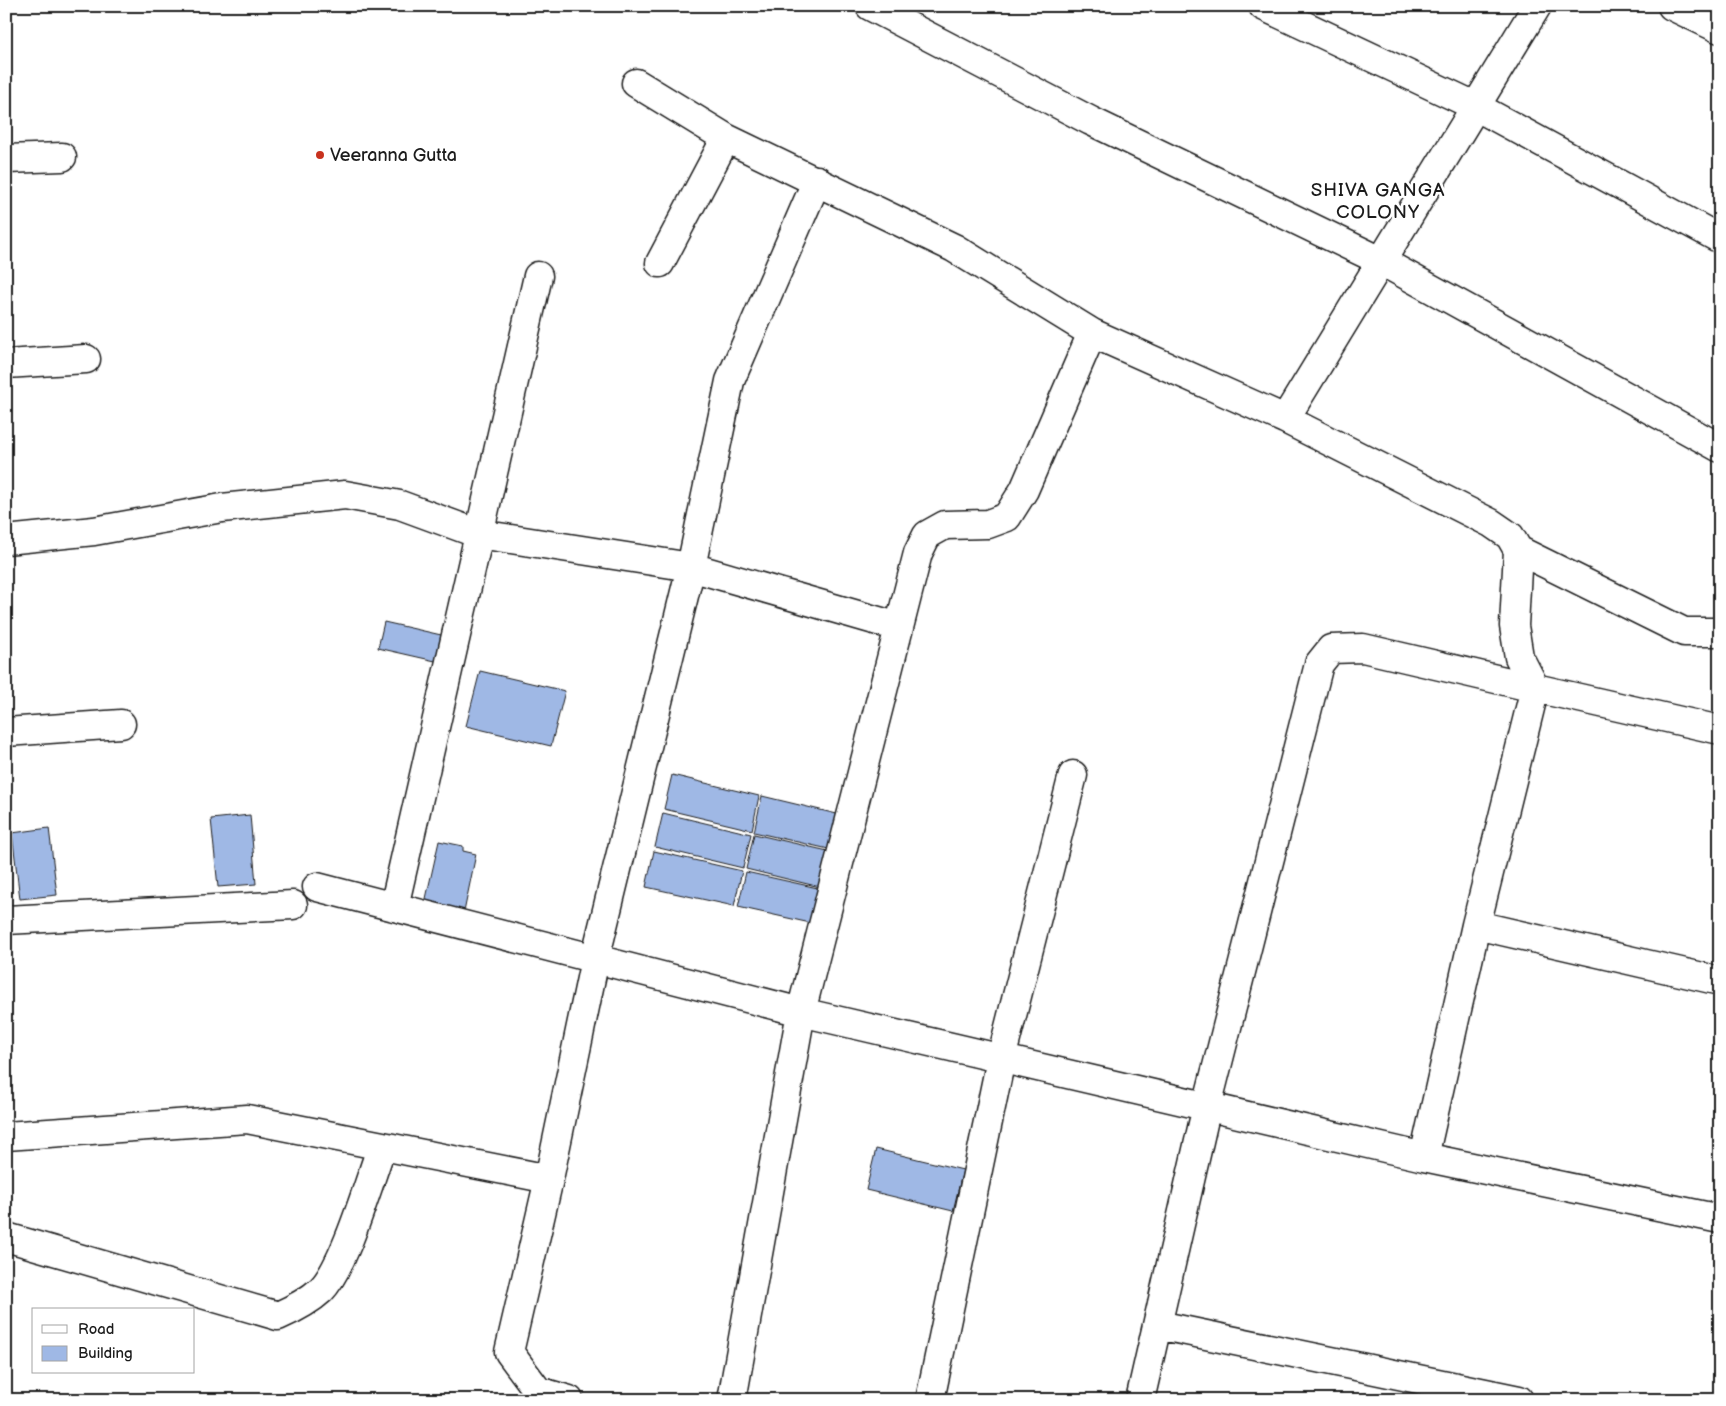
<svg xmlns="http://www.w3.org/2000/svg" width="1726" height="1406" font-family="'Balsamiq Sans',sans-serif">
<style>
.building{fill:#9fb8e5;stroke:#1c1c1c}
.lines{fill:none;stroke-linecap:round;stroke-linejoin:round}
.minor-casing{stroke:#1c1c1c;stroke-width:31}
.minor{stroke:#fff;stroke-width:28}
.poi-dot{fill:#c8321e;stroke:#fff;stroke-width:2}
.labels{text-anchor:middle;stroke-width:5;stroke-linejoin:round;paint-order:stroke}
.poi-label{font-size:18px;fill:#1c1c1c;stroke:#fff;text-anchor:start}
.neighbourhood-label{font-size:19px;letter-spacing:1px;fill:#1c1c1c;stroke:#fff}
</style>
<rect width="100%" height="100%" fill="#fff"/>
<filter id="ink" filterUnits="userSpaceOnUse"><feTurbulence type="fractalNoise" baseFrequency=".02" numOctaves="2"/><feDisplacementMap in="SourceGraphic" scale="10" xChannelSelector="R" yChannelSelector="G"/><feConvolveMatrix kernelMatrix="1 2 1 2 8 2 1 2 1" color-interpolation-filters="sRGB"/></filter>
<g filter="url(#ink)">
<!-- building -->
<path class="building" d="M384 622 450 637 444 663 378 648Z
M480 671 565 691 551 746 466 726Z
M672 775 759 796 752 830 664 809Z
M762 796 841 815 833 850 754 832Z
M663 813 751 834 743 868 655 847Z
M250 815 256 884 218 887 211 819Z
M49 828 57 895 20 899 12 833Z
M754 834 832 852 824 888 746 869Z
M439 841 463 846V851L476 854 464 912 425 903Z
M654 851 742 871 734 906 646 887Z
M746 872 822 889 815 924 738 907Z
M876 1149 963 1170 953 1211 866 1190Z"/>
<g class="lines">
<defs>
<path id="minor" d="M870 6 1091 121 1381 261 1720 448
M1263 6 1475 106 1720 239
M1672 6 1720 29
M636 83 726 138 954 248 1092 333 1285 419 1491 523 1510 536 1518 550 1514 626 1519 657 1535 688
M6 159 62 157
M660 263 726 138
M6 364 86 359
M1285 419 1537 6
M6 540 94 531 222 508 345 495 400 505 479 534 691 567 899 627
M1518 550 1684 632H1720
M6 732 121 724
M317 887 801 1012 1424 1157 1720 1219
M394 907 538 276
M6 920 293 905
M1476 925 1720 981
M6 1136 247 1119 549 1179
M1424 1157 1476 925 1535 688 1720 730
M6 1237 278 1316C294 1309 308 1302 321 1290 345 1266 369 1181 382 1146
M1158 1325 1519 1400
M569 1400 538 1391 509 1352 549 1179 595 959 691 567 730 381 817 180
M732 1400 801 1012 918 553 927 535 945 525 988 524 1007 517 1024 490 1092 333
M930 1400 1001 1059 1073 775
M1140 1400 1207 1106 1319 664 1331 649 1363 648 1535 688"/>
</defs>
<!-- minor casing -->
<use href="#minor" class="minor-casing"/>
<!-- minor -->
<use href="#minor" class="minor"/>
</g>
</g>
<!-- markers -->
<circle class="poi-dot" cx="320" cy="155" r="5"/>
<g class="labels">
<!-- poi labels -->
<g class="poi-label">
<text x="330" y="161">Veeranna Gutta</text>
</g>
<!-- neighbourhood labels -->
<g class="neighbourhood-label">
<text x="1378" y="196">SHIVA GANGA<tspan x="1378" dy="22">COLONY</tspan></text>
</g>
</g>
<!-- margin -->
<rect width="1726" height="1406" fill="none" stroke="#fff" stroke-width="25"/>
<rect x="12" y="12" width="1701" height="1381" fill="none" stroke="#1c1c1c" stroke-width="2" filter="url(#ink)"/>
<!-- legend -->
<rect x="32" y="1308" width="162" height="65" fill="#ffffff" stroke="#a4a4a4"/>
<rect x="42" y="1325" width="25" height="8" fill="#ffffff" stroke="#a4a4a4"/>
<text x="78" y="1334" font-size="15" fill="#1c1c1c">Road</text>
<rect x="42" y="1346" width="25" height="15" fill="#9fb8e5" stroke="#a4a4a4"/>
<text x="78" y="1358" font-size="15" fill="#1c1c1c">Building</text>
</svg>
